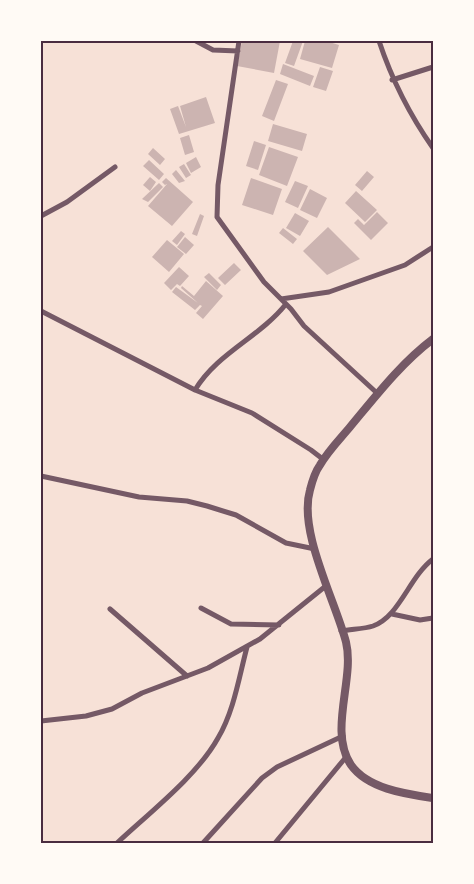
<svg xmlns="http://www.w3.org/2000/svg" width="474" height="884" font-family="Merriweather,serif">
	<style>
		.building { fill: #ccb4b1 }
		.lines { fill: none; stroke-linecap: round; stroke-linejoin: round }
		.minor { stroke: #755966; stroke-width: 5 }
		.tertiary { stroke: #755966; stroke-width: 8 }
		.neatline { fill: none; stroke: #4a2c40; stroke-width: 2 }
	</style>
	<rect width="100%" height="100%" fill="#f7e1d7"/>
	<path class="building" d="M242 41H280L274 73 237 66Z
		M293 41H303L294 66 285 63Z
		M305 41H326L339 45 332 68 300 59Z
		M283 64 314 76 310 86 280 74Z
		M320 67 333 71 326 91 313 87Z
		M276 80 288 84 274 121 262 116Z
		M206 97 215 123 179 134 170 109 178 106 186 127 180 106Z
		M273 124 307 134 302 151 268 141Z
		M189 135 194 152 185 155 180 138Z
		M254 141 266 145 258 170 246 166Z
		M269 147 298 157 287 186 259 175Z
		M153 148 165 159 160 165 148 154Z
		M196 157 201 167 191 173 186 163Z
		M149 160 164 174 159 180 143 166Z
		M184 164 191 175 186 178 179 167Z
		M176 170 185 181 179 183 172 174Z
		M367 171 374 177 362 191 355 185Z
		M150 177 156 182 150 191 143 185Z
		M166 178 193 202 172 226 148 206 167 184 165 185 162 182Z
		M251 178 282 189 273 215 242 205Z
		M295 181 308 186 298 208 285 202Z
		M159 183 163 187 148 202 142 199Z
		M310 189 327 198 317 218 300 210Z
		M356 191 377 210 365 222 345 203Z
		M377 212 388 223 371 240 354 223 358 219 364 225Z
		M295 213 309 221 300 236 286 228Z
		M200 214 204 216 197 236 192 234Z
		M328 227 360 259 327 275 303 251Z
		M283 228 297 239 293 244 279 233Z
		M181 231 185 234 177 245 172 241Z
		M185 237 194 245 186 254 177 247Z
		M167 240 184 254 169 272 152 257Z
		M234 263 241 270 225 285 218 278Z
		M179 267 189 276 180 286 177 284 171 290 164 283Z
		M209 273 221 285 217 290 204 277Z
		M206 281 223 296 203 319 196 313 202 306 200 305 195 310 172 292 176 287 198 303 181 288 182 286 194 296Z"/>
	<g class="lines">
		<path class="minor" d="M196 41 213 50 238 51
			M239 41 218 185 217 217 264 282 291 309 304 326 378 394
			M379 41C392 80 409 114 433 148
			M392 80 433 67
			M41 216 67 202 115 167
			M281 299 329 292 405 265 433 247
			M41 311 195 390 252 413 311 450 324 460
			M195 390C217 353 260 337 286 304
			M41 476 139 497 187 501 207 506 236 515 286 543 315 549
			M201 608 231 624 279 625
			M110 609 187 676
			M392 614 420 620 433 618
			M341 631C351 629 364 629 373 626 400 616 409 577 433 559
			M41 721 86 716 112 709 142 693 208 668 260 639 327 585
			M117 843C149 813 197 776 218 738 234 711 239 677 247 647
			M203 843 262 778 277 767 343 736
			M275 843 346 757"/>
		<path class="tertiary" d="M433 339C401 363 375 397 350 427 340 439 328 451 320 465 315 472 312 482 310 490 298 531 335 600 346 642 355 679 328 731 351 765 368 789 406 794 433 798"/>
	</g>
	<rect width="474" height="884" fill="none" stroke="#fffaf5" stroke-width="85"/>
	<rect x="42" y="42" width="390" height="800" class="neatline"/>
</svg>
